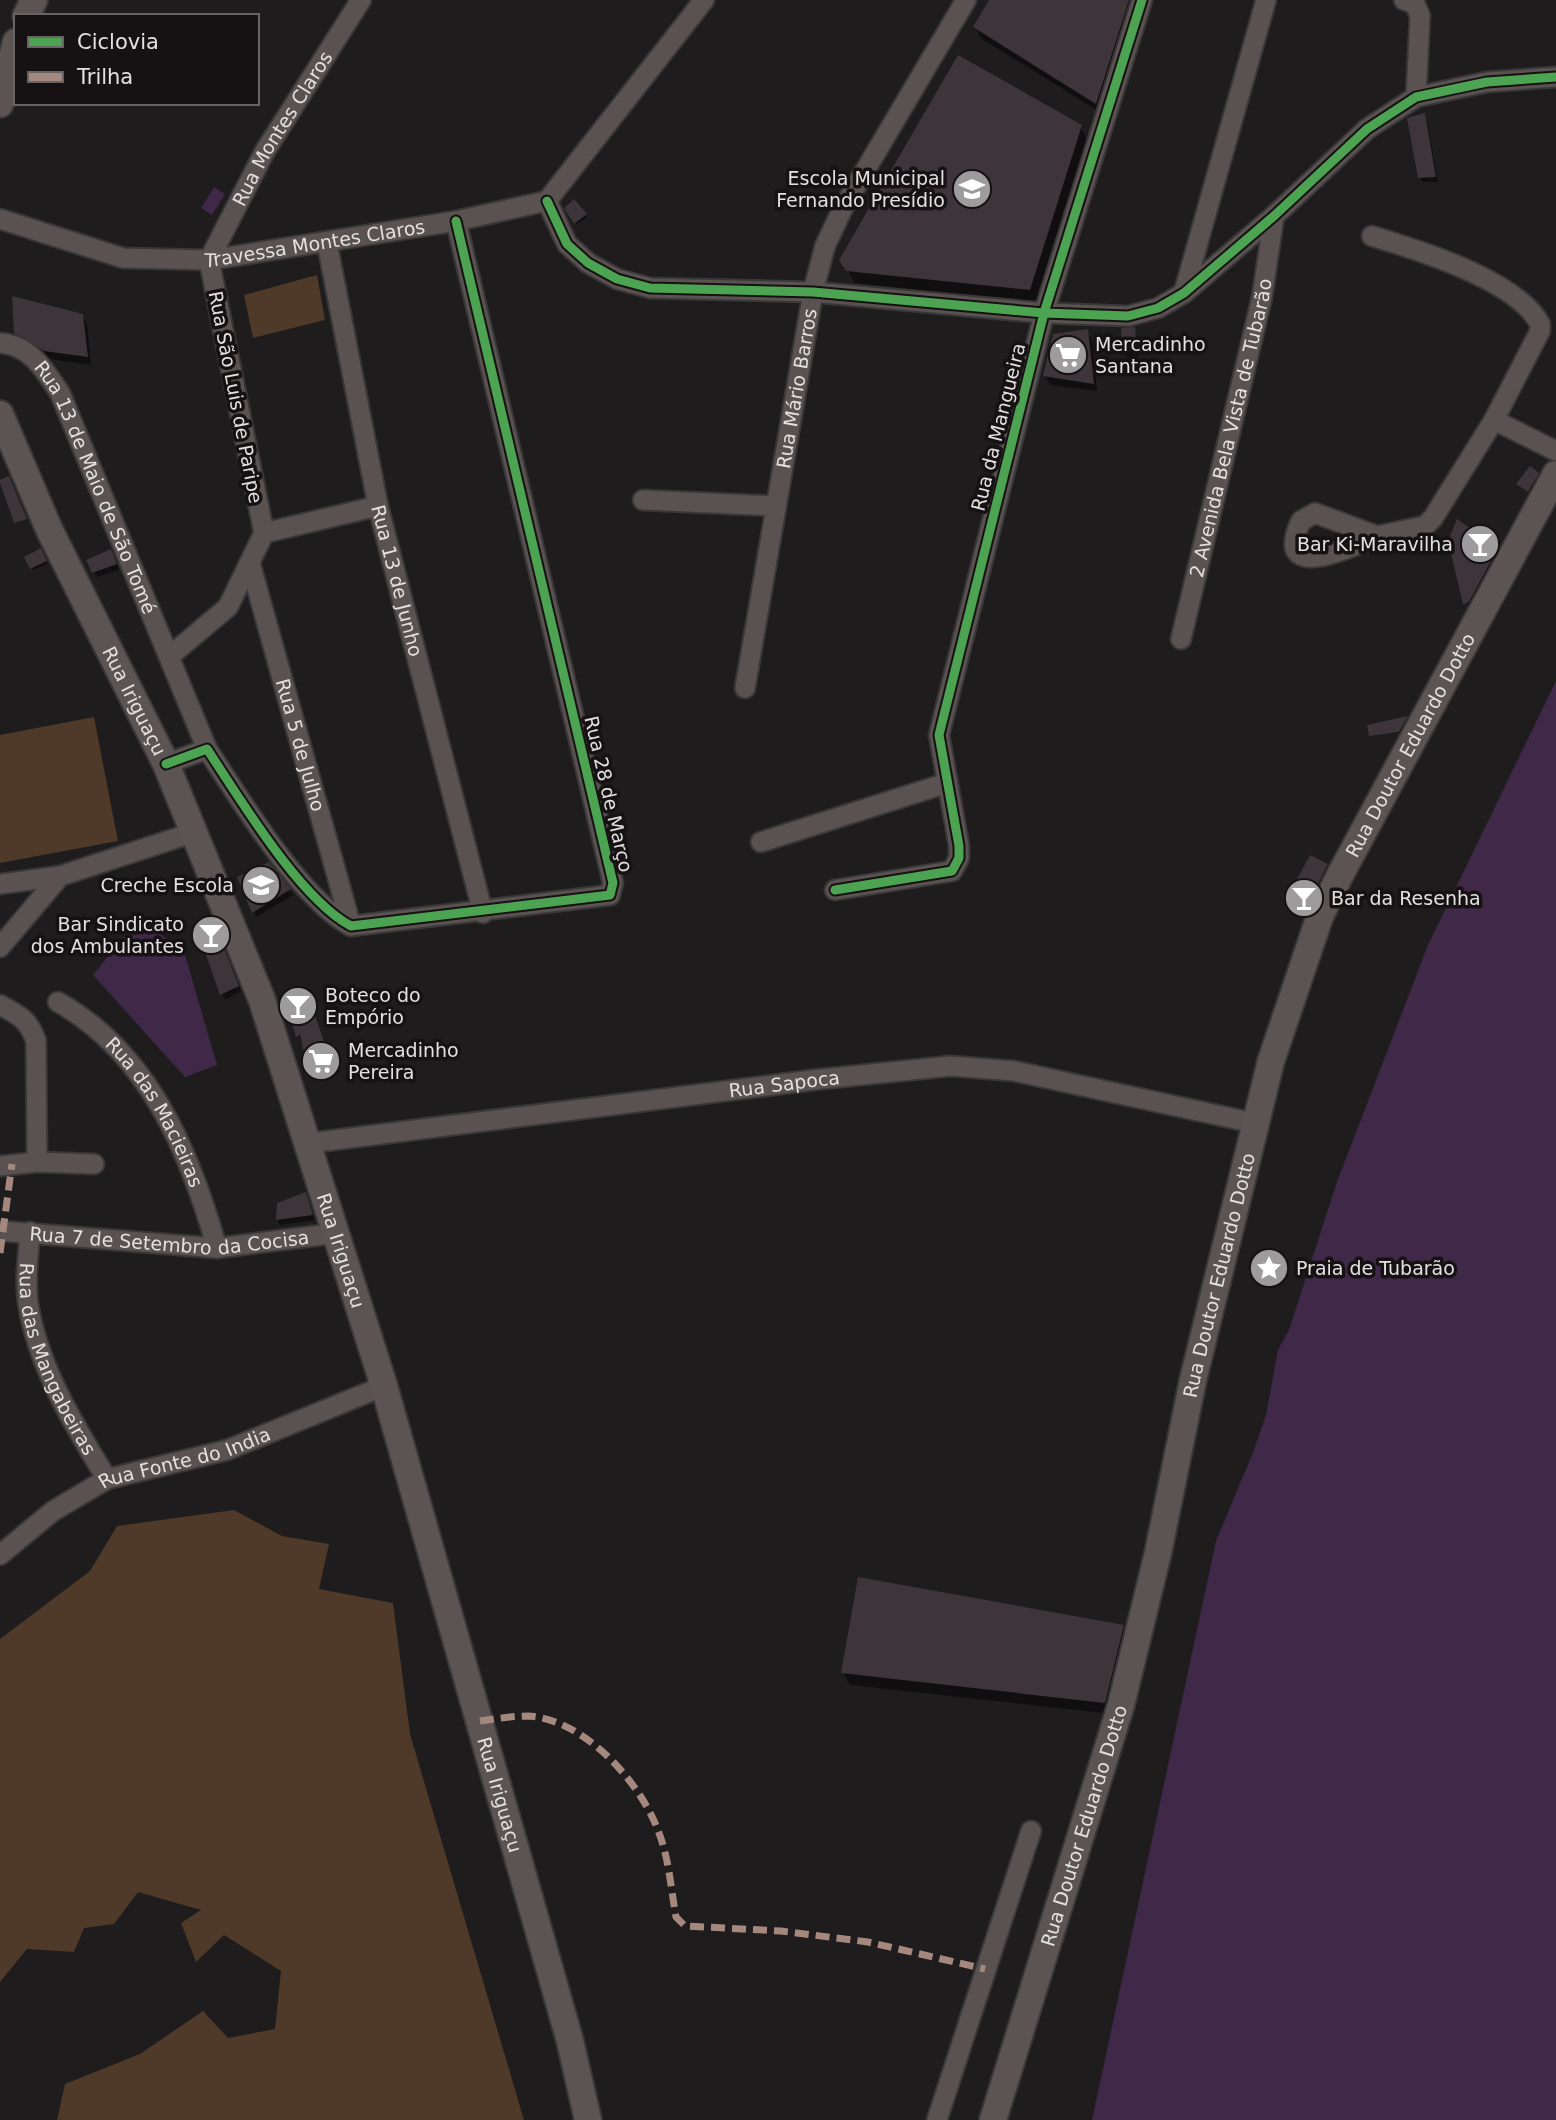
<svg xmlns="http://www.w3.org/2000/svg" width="1556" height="2120" font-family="'DejaVu Sans',sans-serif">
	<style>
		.green { fill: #4f3929 }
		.water { fill: #402948 }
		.shadow { fill: #0007 }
		.building { fill: #3e353a }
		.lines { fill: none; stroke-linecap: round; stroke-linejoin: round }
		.minor-casing { stroke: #3a3738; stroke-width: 23 }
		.secondary-casing { stroke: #3a3738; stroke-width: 30 }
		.minor { stroke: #5a5251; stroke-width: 19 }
		.secondary { stroke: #5c5453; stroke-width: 26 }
		.quiet { stroke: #a5887d; stroke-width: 7; stroke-dasharray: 14 7; stroke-linecap: butt }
		.cycleway-casing { stroke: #161213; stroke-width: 13 }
		.cycleway { stroke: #4ca352; stroke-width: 9 }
		.labels { text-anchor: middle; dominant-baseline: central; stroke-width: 7; stroke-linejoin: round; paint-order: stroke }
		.street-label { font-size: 19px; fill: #e3e0e1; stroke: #161213 }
		.poi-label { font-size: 19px; fill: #e3e0e1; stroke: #161213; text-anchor: start }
	</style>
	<rect width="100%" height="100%" fill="#1e1c1d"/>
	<path class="green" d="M317 275 325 320 253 338 244 295Z
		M94 717 118 841 0 863V735Z
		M234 1510 282 1536 329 1544 319 1589 393 1603 410 1734 524 2120H57L65 2084 140 2054 203 2011 228 2038 275 2029 281 1971 224 1935 196 1962 181 1923 201 1910 138 1892 114 1924 84 1928 74 1952 27 1949 0 1982V1639L90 1571 117 1526Z"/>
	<path class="water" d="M214 187 225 194 212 215 201 208Z
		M1556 681V2120H1092L1216 1541 1254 1450 1266 1415 1278 1350 1289 1330 1337 1182 1428 945Z
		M140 916 185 955 217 1065 185 1077 93 975Z"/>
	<path class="shadow" d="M991 0H1135L1103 114 982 39 975 27Z
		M1424 115 1427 120 1438 182H1423L1419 177Z
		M1080 126 1087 139 1037 302 855 283 841 260Z
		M573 201 587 217 577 224 566 208Z
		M82 315 87 324 91 365 50 359 21 342 16 332Z
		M1134 329 1139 356 1128 358 1124 353Z
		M1087 331 1092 340 1097 391 1050 385 1045 376Z
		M1537 474 1530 493 1519 486 1518 484Z
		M1449 541 1497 549 1502 557 1470 611Z
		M40 550 47 564 33 570 26 557Z
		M114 557 119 570 97 577 88 561Z
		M1407 718 1400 733 1371 735 1369 726Z
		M269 865 293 895 256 917 254 912Z
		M1327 866 1329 869 1309 909 1292 899 1290 896Z
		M199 930H216L241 991 225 1000Z
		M307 995 326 1049 334 1047 336 1051 339 1073 313 1078 310 1073 303 1040 297 1036Z
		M305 1195 315 1220 280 1225 277 1219Z
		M1123 1626 1130 1638 1112 1714 850 1685 843 1673Z"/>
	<path class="building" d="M989 0H1129L1096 104 973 27Z
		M958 55 1082 125 1030 290 846 271 839 260Z
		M1425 113 1436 177 1418 178 1407 118Z
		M574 199 587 214 574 224 564 208Z
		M12 296 83 314 88 357 44 351 14 333Z
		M1135 327 1137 351 1123 353 1121 328Z
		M1088 329 1094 384 1043 376 1053 334Z
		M1530 466 1539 473 1528 492 1516 484Z
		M9 476 27 519 14 523 0 483V480Z
		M1457 519 1498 548 1469 602 1463 604 1448 541Z
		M41 548 47 561 30 569 24 557Z
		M111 549 117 564 92 573 86 560Z
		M1408 716 1399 732 1369 736 1367 725Z
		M1310 855 1328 864 1307 907 1288 896Z
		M269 862 291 889 252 913 237 877Z
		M214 923 239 986 220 995 197 929Z
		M307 993 326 1047 335 1045 337 1068 309 1074 300 1035 296 1037 286 1000Z
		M306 1192 313 1215 276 1220 277 1203Z
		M858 1577 1124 1625 1105 1703 841 1673Z"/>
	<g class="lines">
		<g class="minor-casing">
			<g id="minor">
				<path d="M1404 0 1415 4 1420 16 1416 97"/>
				<path d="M547 201 567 244 588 263 617 279 650 288 813 292 1044 313 1128 316 1158 308 1184 293 1274 216 1367 129 1416 97 1487 82 1556 77"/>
				<path id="s1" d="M0 219 123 258 209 260 456 221 547 201 704 0"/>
				<path d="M1372 236C1418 250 1517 280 1540 324V331L1494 420 1433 518 1425 526 1377 536 1315 513 1301 521C1271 585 1353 547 1377 536"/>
				<path id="s2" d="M327 243 378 506 483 913"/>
				<path d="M1184 292 1266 0"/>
				<path id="s3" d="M0 343C30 345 44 369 60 393L207 749"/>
				<path d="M1494 420 1556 451"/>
				<path d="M643 500 776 506"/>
				<path id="s4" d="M264 533 209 260 265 151 361 0"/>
				<path d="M264 533 378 506"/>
				<path id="s5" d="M250 563 351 926"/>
				<path id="s6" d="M1181 639 1262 297 1274 216"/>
				<path d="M171 655 228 607 264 533"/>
				<path id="s7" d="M745 688 813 292 825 246 843 208 966 0"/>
				<path d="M166 764 207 749C240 799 300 899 351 926L610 895 613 883 456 221"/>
				<path d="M761 842 947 783"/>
				<path d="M0 884 60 876 195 832"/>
				<path d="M835 890 952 871 959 858V846L939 735 1044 313 1142 0"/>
				<path d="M0 947 60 876"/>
				<path id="s8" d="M58 1002C149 1053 190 1153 217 1248"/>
				<path d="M0 1005C19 1015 29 1020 36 1041L37 1162"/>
				<path id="s9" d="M310 1143 821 1079 951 1066 1014 1071 1254 1123"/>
				<path d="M0 1166 37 1162 94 1164"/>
				<path id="s10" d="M0 1231 217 1248 338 1233"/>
				<path id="s11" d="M30 1232C28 1255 25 1280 28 1303 38 1367 74 1425 107 1479"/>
				<path id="s12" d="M0 1555 53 1511 107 1479 227 1450 384 1386"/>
				<path d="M937 2120 1031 1831"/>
			</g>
		</g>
		<g class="secondary-casing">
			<g id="secondary">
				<path d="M26 16 34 0"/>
				<path d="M0 104 16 42"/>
				<path id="s13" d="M0 414 49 529 166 764 262 1000 384 1386 570 2041 588 2120"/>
				<path id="s14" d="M993 2120 1121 1705 1158 1553 1193 1380 1271 1061 1320 916 1339 877 1556 474"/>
			</g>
		</g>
		<use href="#minor" class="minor"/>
		<use href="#secondary" class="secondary"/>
		<path class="quiet" d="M0 1253 12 1164
			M480 1721C495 1719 512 1716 528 1716 584 1719 641 1782 659 1833 669 1859 671 1889 676 1917L685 1926 781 1931 868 1942 985 1969"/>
		<g class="cycleway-casing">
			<path id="cycleway" d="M547 201 567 244 588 263 617 279 650 288 813 292 1044 313 1128 316 1158 308 1184 293 1274 216 1367 129 1416 97 1487 82 1556 77
				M166 764 207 749C240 799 300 899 351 926L610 895 613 883 456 221
				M835 890 952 871 959 858V846L939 735 1044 313 1142 0"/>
		</g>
		<use href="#cycleway" class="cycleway"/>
	</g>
	<defs>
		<g id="school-disc" transform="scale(2.0125)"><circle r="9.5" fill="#9e9b9c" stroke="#161213"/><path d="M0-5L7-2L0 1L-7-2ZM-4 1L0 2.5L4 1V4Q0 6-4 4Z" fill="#fff"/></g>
		<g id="supermarket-disc" transform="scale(2.0125)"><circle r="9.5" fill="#9e9b9c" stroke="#161213"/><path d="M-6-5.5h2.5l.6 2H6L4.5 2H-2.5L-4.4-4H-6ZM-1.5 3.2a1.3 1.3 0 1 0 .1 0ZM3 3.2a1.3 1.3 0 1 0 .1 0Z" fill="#fff"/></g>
		<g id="bar-disc" transform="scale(2.0125)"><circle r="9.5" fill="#9e9b9c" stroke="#161213"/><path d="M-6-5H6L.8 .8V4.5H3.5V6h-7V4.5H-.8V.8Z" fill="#fff"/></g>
		<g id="sight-disc" transform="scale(2.0125)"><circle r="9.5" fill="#9e9b9c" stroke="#161213"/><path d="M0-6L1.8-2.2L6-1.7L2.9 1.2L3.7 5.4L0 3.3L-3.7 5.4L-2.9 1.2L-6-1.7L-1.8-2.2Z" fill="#fff"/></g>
	</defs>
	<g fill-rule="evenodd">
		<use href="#school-disc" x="972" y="189"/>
		<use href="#supermarket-disc" x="1068" y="355"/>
		<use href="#bar-disc" x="1480" y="544"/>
		<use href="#school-disc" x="261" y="885"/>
		<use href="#bar-disc" x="1304" y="898"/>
		<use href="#bar-disc" x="211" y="935"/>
		<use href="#bar-disc" x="298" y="1006"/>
		<use href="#supermarket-disc" x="321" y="1061"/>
		<use href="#sight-disc" x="1269" y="1268"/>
	</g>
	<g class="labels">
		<g class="street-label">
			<text stroke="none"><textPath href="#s4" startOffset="429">Rua Montes Claros</textPath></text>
			<text stroke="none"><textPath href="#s1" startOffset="322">Travessa Montes Claros</textPath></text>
			<text stroke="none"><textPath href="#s7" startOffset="304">Rua Mário Barros</textPath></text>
			<text transform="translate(236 397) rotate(79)">Rua São Luis de Paripe</text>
			<text transform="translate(998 427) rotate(-76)">Rua da Mangueira</text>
			<text stroke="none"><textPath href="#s6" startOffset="217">2 Avenida Bela Vista de Tubarão</textPath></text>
			<text stroke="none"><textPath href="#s3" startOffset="182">Rua 13 de Maio de São Tomé</textPath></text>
			<text stroke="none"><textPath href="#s2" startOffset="345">Rua 13 de Junho</textPath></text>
			<text stroke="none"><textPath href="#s13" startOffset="317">Rua Iriguaçu</textPath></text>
			<text stroke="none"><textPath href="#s5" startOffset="189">Rua 5 de Julho</textPath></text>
			<text stroke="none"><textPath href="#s14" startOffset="1442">Rua Doutor Eduardo Dotto</textPath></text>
			<text transform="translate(609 794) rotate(77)">Rua 28 de Março</text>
			<text stroke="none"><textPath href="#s9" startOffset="478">Rua Sapoca</textPath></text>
			<text stroke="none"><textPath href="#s8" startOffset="150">Rua das Macieiras</textPath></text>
			<text stroke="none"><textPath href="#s10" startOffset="170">Rua 7 de Setembro da Cocisa</textPath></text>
			<text stroke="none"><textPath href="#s13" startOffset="905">Rua Iriguaçu</textPath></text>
			<text stroke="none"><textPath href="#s14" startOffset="875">Rua Doutor Eduardo Dotto</textPath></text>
			<text stroke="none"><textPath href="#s11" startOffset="133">Rua das Mangabeiras</textPath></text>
			<text stroke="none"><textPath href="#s12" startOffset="212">Rua Fonte do India</textPath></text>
			<text stroke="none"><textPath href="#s13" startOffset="1472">Rua Iriguaçu</textPath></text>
			<text stroke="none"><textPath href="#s14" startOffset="308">Rua Doutor Eduardo Dotto</textPath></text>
		</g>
		<g class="poi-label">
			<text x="945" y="178" text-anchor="end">Escola Municipal<tspan x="945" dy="22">Fernando Presídio</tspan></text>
			<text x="1095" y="344">Mercadinho<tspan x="1095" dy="22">Santana</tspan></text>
			<text x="1453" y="544" text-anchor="end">Bar Ki-Maravilha</text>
			<text x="234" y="885" text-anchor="end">Creche Escola</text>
			<text x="1331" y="898">Bar da Resenha</text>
			<text x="184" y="924" text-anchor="end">Bar Sindicato<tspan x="184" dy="22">dos Ambulantes</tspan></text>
			<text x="325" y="995">Boteco do<tspan x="325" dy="22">Empório</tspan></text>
			<text x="348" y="1050">Mercadinho<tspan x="348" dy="22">Pereira</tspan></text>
			<text x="1296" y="1268">Praia de Tubarão</text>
		</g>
	</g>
	<rect x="14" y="14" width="245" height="91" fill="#161213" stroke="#686465" stroke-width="2"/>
	<rect x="28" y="37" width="35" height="10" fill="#4ca352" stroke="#686465" stroke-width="2"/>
	<text x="77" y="49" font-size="21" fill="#e3e0e1">Ciclovia</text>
	<rect x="28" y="72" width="35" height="10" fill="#a5887d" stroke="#686465" stroke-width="2"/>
	<text x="77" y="84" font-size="21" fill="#e3e0e1">Trilha</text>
</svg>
